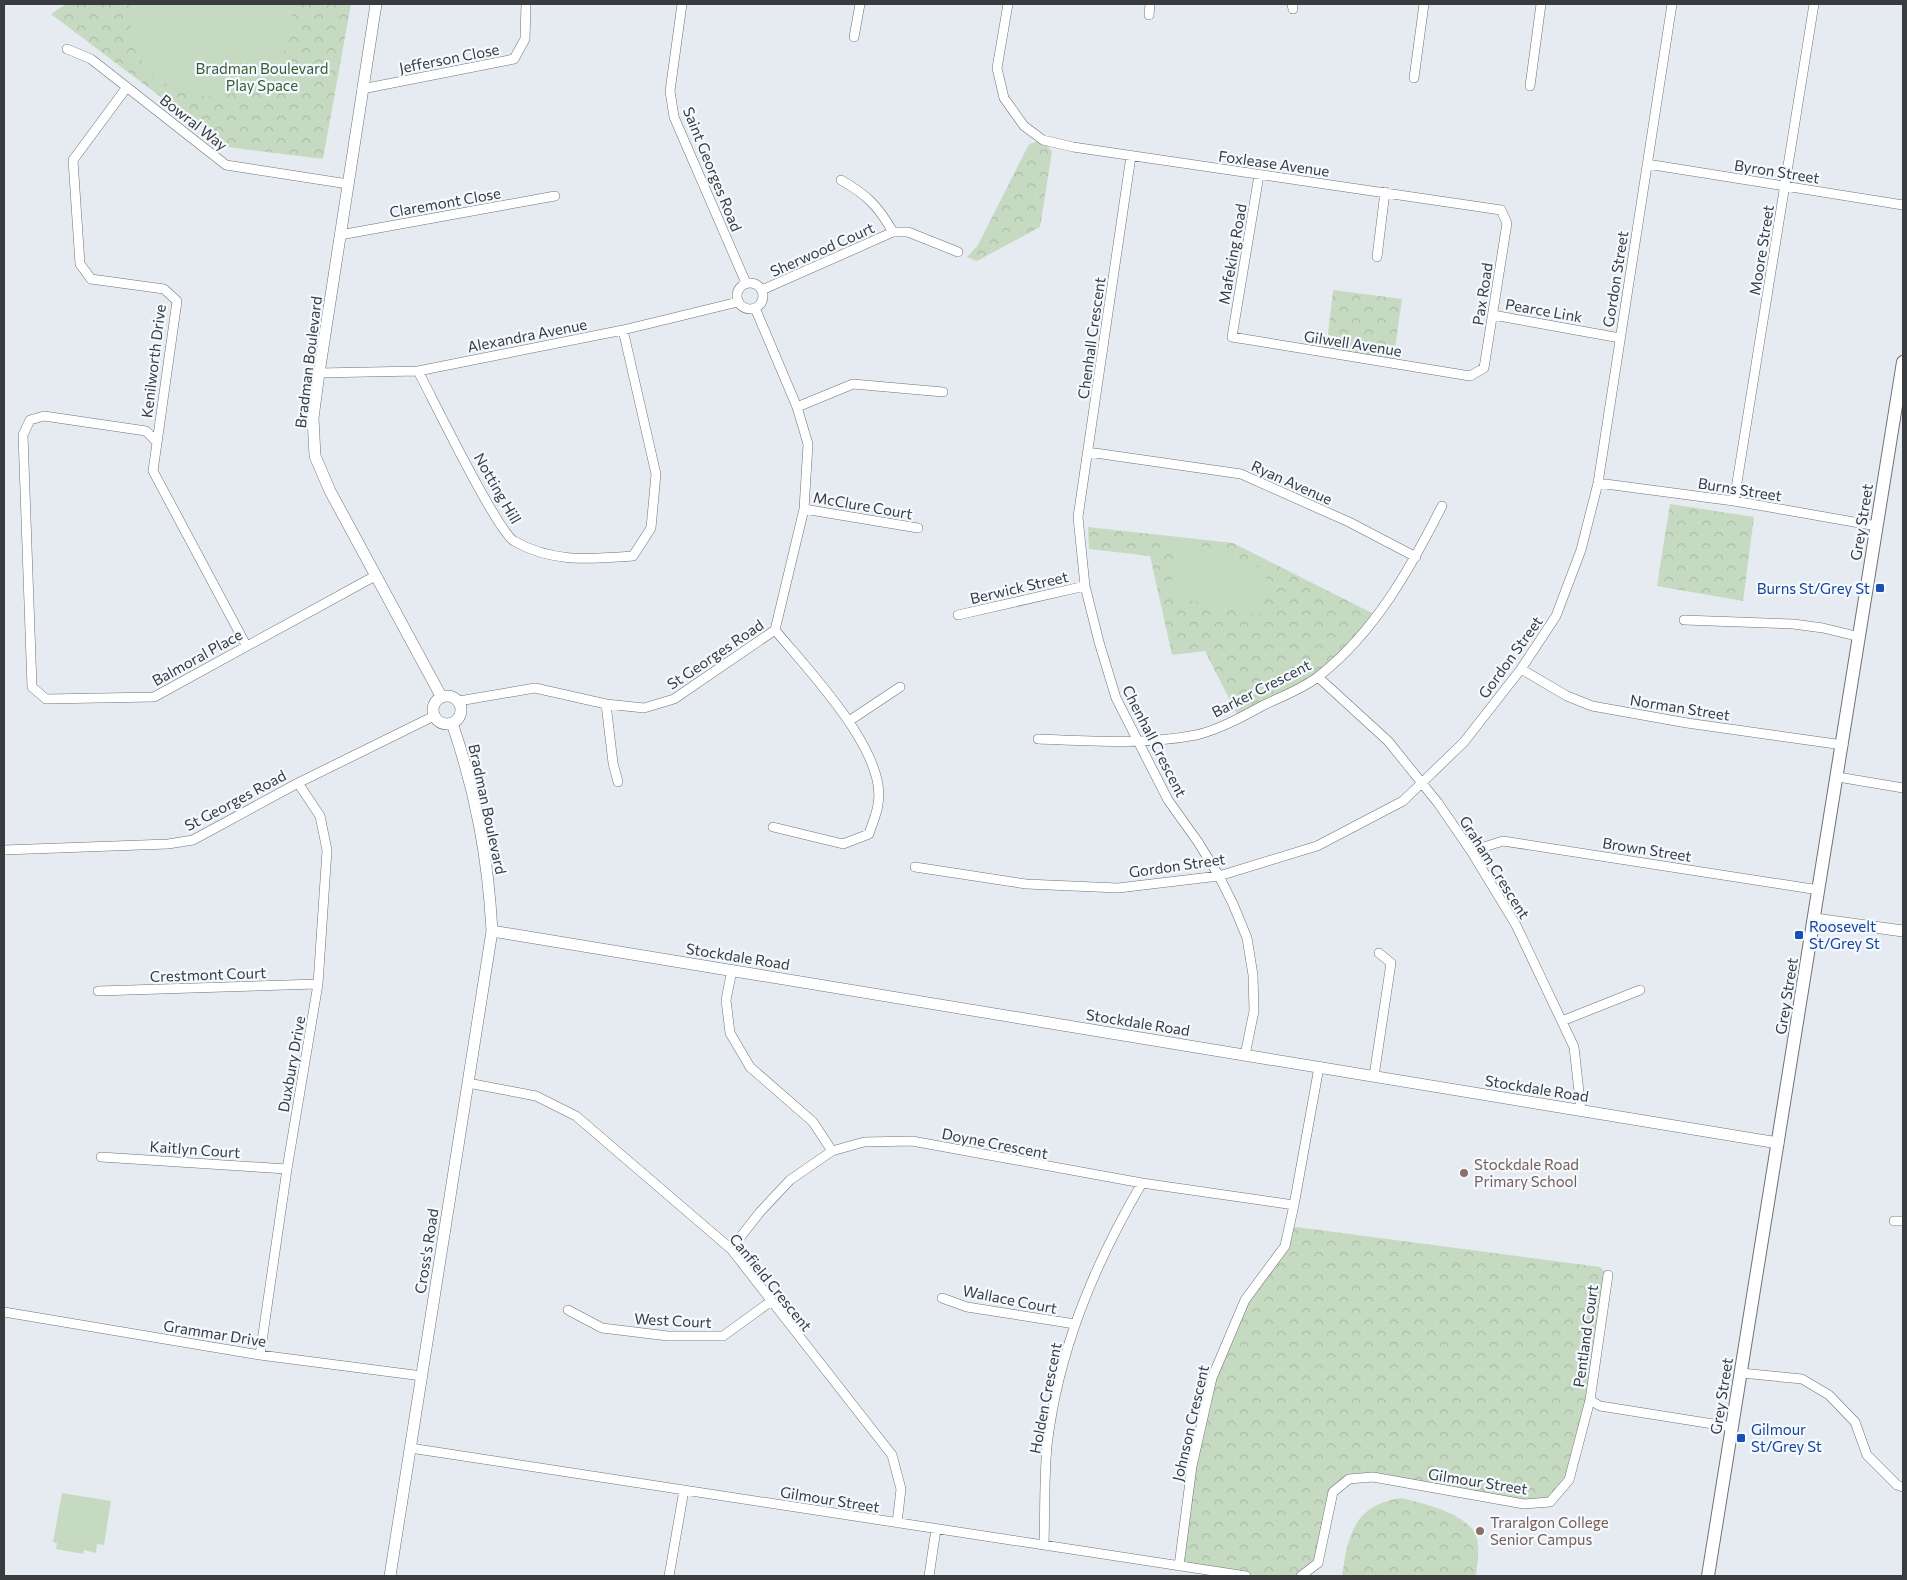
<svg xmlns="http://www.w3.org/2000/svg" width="1907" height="1580" font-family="Commissioner,sans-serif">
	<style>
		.park { fill: url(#park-crowns) }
		.pitch { fill: #c6dac2 }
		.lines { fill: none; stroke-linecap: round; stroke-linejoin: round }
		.minor-casing { stroke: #6e7378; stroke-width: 10 }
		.tertiary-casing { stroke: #6e7378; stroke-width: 12 }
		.secondary-casing { stroke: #6e7378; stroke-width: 14 }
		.minor { stroke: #fff; stroke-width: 9 }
		.tertiary { stroke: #fff; stroke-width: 11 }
		.secondary { stroke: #fff; stroke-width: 12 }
		.transit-dot { fill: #1a4fb4; stroke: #f3f9fe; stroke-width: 2 }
		.education-dot { fill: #8d6e63; stroke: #f3f9fe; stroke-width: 2 }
		.labels { text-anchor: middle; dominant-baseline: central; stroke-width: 4.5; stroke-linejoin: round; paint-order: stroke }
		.street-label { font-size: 15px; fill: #393b3e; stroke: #f3f9fe }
		.park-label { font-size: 15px; fill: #395c34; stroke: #f3f9fe }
		.transit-label { font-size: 15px; fill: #164399; stroke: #f3f9fe; text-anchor: start }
		.education-label { font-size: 15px; fill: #785e54; stroke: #f3f9fe; text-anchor: start }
	</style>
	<defs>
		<pattern id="park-crowns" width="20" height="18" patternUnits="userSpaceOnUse" patternTransform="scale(1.25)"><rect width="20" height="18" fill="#c6dac2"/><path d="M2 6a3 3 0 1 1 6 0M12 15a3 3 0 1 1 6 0" fill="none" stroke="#abbca8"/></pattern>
	</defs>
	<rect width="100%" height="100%" fill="#e6ebf1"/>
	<path class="park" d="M66 4H351L323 159 227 147 51 14Z
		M1043 140 1052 152 1040 227 977 261 967 257 978 245 1029 144Z
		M1333 290 1402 299 1393 363 1326 353Z
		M1670 504 1754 517 1743 601 1657 586Z
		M1088 527 1233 543 1376 615 1318 677 1239 718 1205 651 1172 655 1150 556 1089 549Z
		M1289 1226 1600 1267 1608 1275 1590 1390 1569 1480 1550 1502 1524 1504 1373 1477 1349 1479 1333 1492 1318 1563 1301 1576H1246L1179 1566 1192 1466 1212 1378 1245 1300 1285 1246Z
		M1401 1498C1422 1503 1464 1513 1475 1533 1481 1545 1477 1564 1476 1576H1342C1348 1535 1354 1505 1401 1498Z"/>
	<path class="pitch" d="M130 4H291C303 125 120 129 130 4Z
		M1178 542 1225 551 1224 559 1268 569 1259 615C1228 610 1199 602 1169 595Z
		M62 1493 111 1501 104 1545 97 1544 96 1553 84 1550 83 1554 56 1549 57 1543 53 1542Z"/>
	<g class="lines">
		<g class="minor-casing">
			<path id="minor" d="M682 4 670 91 674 117 746 283
				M1008 4 997 68 1004 98 1024 126 1043 140 1073 147 1501 210 1507 223 1484 368 1470 376 1232 337 1259 175
				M1292 4 1293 9
				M1149 15 1150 4
				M854 37 860 4
				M67 49 91 59 226 165 348 184
				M1414 78 1424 4
				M1530 86 1541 4
				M127 87 73 160 80 264 91 279 164 289 177 301 153 471 246 645
				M362 89 514 59 525 39 526 4
				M1131 156 1078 517 1085 586 1099 642 1116 698 1168 800 1198 842 1219 876 1233 904 1247 938 1253 975 1254 1011 1245 1055
				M1647 164 1903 205
				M841 180C867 195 878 206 893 232
				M340 235 555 196
				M1377 257 1385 192
				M737 296a13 13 0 1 1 26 0a13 13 0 1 1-26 0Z
				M762 290 893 232H908L958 252
				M1493 315 1620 338
				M418 371C432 397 496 530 514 541 552 563 590 559 633 556L651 528 656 474 623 330
				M319 373 418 371 623 330 738 302
				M797 407 853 384 943 392
				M157 442 146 431 44 416 30 420 23 435 32 687 46 699 154 697 375 576
				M1088 452 1241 474 1349 522 1416 557
				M1598 483 1734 501 1877 526
				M1734 501 1814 4
				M804 509 918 528
				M958 615 1085 586
				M1684 620 1793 624 1823 628 1860 637
				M1521 669 1567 696 1592 706 1687 723 1843 745
				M1318 677 1388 741 1438 803 1471 851 1516 925 1574 1047 1581 1110
				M459 701 535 688 606 704 644 708 674 699 775 630 804 509 808 444 797 407 755 308
				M606 704 613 763 618 782
				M849 721 900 687
				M1038 739C1091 741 1144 745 1196 735 1218 730 1242 717 1262 706 1280 697 1303 689 1319 676 1375 632 1410 569 1442 506
				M1838 777 1903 788
				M773 827 843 844 869 834C872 824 877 814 878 804 888 752 807 669 775 630
				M4 850 168 844 193 840 298 783 434 716
				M1471 851 1503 841 1819 890
				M915 867 1026 884 1118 888 1219 876 1317 846 1403 801 1464 742 1521 669 1556 616 1581 550 1598 483 1672 4
				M732 970 726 1000 730 1033 750 1067 813 1122 832 1151
				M98 991 318 984
				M1562 1021 1640 990
				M1374 1076 1391 963 1379 953
				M468 1083 536 1096 576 1116 731 1249 892 1455 901 1489 897 1523
				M101 1157 287 1169
				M1894 1221H1903
				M731 1249 760 1212 790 1180 832 1151 864 1142 912 1141 1142 1183 1294 1205
				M942 1298 967 1307 1075 1324
				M568 1310 602 1328 668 1336H723L770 1302
				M4 1312 260 1355 422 1376
				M260 1355 287 1169 318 984 327 850 320 816 298 783
				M1741 1373 1802 1379 1829 1395 1855 1422 1867 1455 1897 1485 1903 1487
				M1590 1400 1608 1275
				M410 1448 1246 1576
				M1044 1545C1045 1512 1044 1479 1047 1446 1058 1351 1094 1265 1142 1183
				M1179 1566 1192 1466 1212 1378 1245 1300 1285 1246 1294 1205 1319 1067
				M669 1576 684 1490
				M929 1576 936 1529
				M1301 1576 1318 1563 1333 1492 1349 1479 1373 1477 1524 1504 1550 1502 1569 1480 1590 1400 1600 1406 1732 1427"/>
		</g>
		<g class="tertiary-casing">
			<path id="tertiary" d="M376 4 319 373 313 418 315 456 330 491 441 696
				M433 710a14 14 0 1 1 28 0a14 14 0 1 1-28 0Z
				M1815 919 1903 931
				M492 931 1778 1143
				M390 1576 492 931C488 857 476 793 452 723"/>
		</g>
		<g class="secondary-casing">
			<path id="secondary" d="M1708 1576 1903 362"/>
		</g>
		<use href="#minor" class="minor"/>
		<use href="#tertiary" class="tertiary"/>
		<use href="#secondary" class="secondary"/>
	</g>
	<g class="transit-dot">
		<rect x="1875" y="583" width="10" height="10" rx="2.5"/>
		<rect x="1794" y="930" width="10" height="10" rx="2.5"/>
		<rect x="1736" y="1433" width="10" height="10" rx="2.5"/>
	</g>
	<g class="education-dot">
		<circle cx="1464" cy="1173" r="5"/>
		<circle cx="1480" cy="1531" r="5"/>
	</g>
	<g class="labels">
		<g class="street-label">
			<text transform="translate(449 58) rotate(-11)">Jefferson Close</text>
			<text transform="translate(194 122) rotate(38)">Bowral Way</text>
			<text transform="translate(1274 163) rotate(8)">Foxlease Avenue</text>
			<text transform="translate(713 169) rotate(68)">Saint Georges Road</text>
			<text transform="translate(1777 171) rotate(9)">Byron Street</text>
			<text transform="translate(445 202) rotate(-10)">Claremont Close</text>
			<text transform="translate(822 249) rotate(-24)">Sherwood Court</text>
			<text transform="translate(1761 250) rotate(-81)">Moore Street</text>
			<text transform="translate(1232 254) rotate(-80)">Mafeking Road</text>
			<text transform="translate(1615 279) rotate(-81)">Gordon Street</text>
			<text transform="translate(1482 294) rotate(-81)">Pax Road</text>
			<text transform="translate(1544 310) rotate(10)">Pearce Link</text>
			<text transform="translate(527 335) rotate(-11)">Alexandra Avenue</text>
			<text transform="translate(1091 338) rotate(-82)">Chenhall Crescent</text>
			<text transform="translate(1353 343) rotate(9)">Gilwell Avenue</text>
			<text transform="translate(153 361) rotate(-83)">Kenilworth Drive</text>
			<text transform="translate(308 362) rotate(-83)">Bradman Boulevard</text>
			<text transform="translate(1292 482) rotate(24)">Ryan Avenue</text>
			<text transform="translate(498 488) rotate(60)">Notting Hill</text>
			<text transform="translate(1740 489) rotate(9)">Burns Street</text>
			<text transform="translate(863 505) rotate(10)">McClure Court</text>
			<text transform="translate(1861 522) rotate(-81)">Grey Street</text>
			<text transform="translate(1019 587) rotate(-13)">Berwick Street</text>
			<text transform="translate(715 654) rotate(-34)">St Georges Road</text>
			<text transform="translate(197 657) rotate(-29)">Balmoral Place</text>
			<text transform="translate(1510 657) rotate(-54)">Gordon Street</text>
			<text transform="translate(1261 688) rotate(-27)">Barker Crescent</text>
			<text transform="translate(1680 707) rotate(9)">Norman Street</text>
			<text transform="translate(1155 741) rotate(63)">Chenhall Crescent</text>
			<text transform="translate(235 800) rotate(-28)">St Georges Road</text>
			<text transform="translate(488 809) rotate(78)">Bradman Boulevard</text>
			<text transform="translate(1647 849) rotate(9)">Brown Street</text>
			<text transform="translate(1177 865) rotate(-8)">Gordon Street</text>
			<text transform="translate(1495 867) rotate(58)">Graham Crescent</text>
			<text transform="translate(738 956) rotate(9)">Stockdale Road</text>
			<text transform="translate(208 974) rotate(-2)">Crestmont Court</text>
			<text transform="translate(1786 996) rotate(-81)">Grey Street</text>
			<text transform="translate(1138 1022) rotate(9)">Stockdale Road</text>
			<text transform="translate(291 1064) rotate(-80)">Duxbury Drive</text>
			<text transform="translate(1537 1088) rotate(9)">Stockdale Road</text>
			<text transform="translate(995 1143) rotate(11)">Doyne Crescent</text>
			<text transform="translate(195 1149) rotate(4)">Kaitlyn Court</text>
			<text transform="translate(426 1251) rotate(-81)">Cross's Road</text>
			<text transform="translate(771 1282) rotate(51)">Canfield Crescent</text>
			<text transform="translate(1010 1299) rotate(11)">Wallace Court</text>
			<text transform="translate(673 1320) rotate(3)">West Court</text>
			<text transform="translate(215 1333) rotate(9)">Grammar Drive</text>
			<text transform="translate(1585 1336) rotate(-82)">Pentland Court</text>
			<text transform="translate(1721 1396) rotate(-81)">Grey Street</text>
			<text transform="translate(1045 1398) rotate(-79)">Holden Crescent</text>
			<text transform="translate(1190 1423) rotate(-77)">Johnson Crescent</text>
			<text transform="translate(1478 1481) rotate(9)">Gilmour Street</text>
			<text transform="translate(830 1499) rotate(9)">Gilmour Street</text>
		</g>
		<g class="park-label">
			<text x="262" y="68">Bradman Boulevard<tspan x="262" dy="17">Play Space</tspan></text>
		</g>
		<g class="transit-label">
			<text x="1870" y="588" text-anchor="end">Burns St/Grey St</text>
			<text x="1809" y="926">Roosevelt<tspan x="1809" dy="17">St/Grey St</tspan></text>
			<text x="1751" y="1429">Gilmour<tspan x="1751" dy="17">St/Grey St</tspan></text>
		</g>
		<g class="education-label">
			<text x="1474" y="1164">Stockdale Road<tspan x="1474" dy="17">Primary School</tspan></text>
			<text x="1490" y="1522">Traralgon College<tspan x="1490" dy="17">Senior Campus</tspan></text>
		</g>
	</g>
	<rect width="1907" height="1580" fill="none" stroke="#393b3e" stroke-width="10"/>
</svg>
